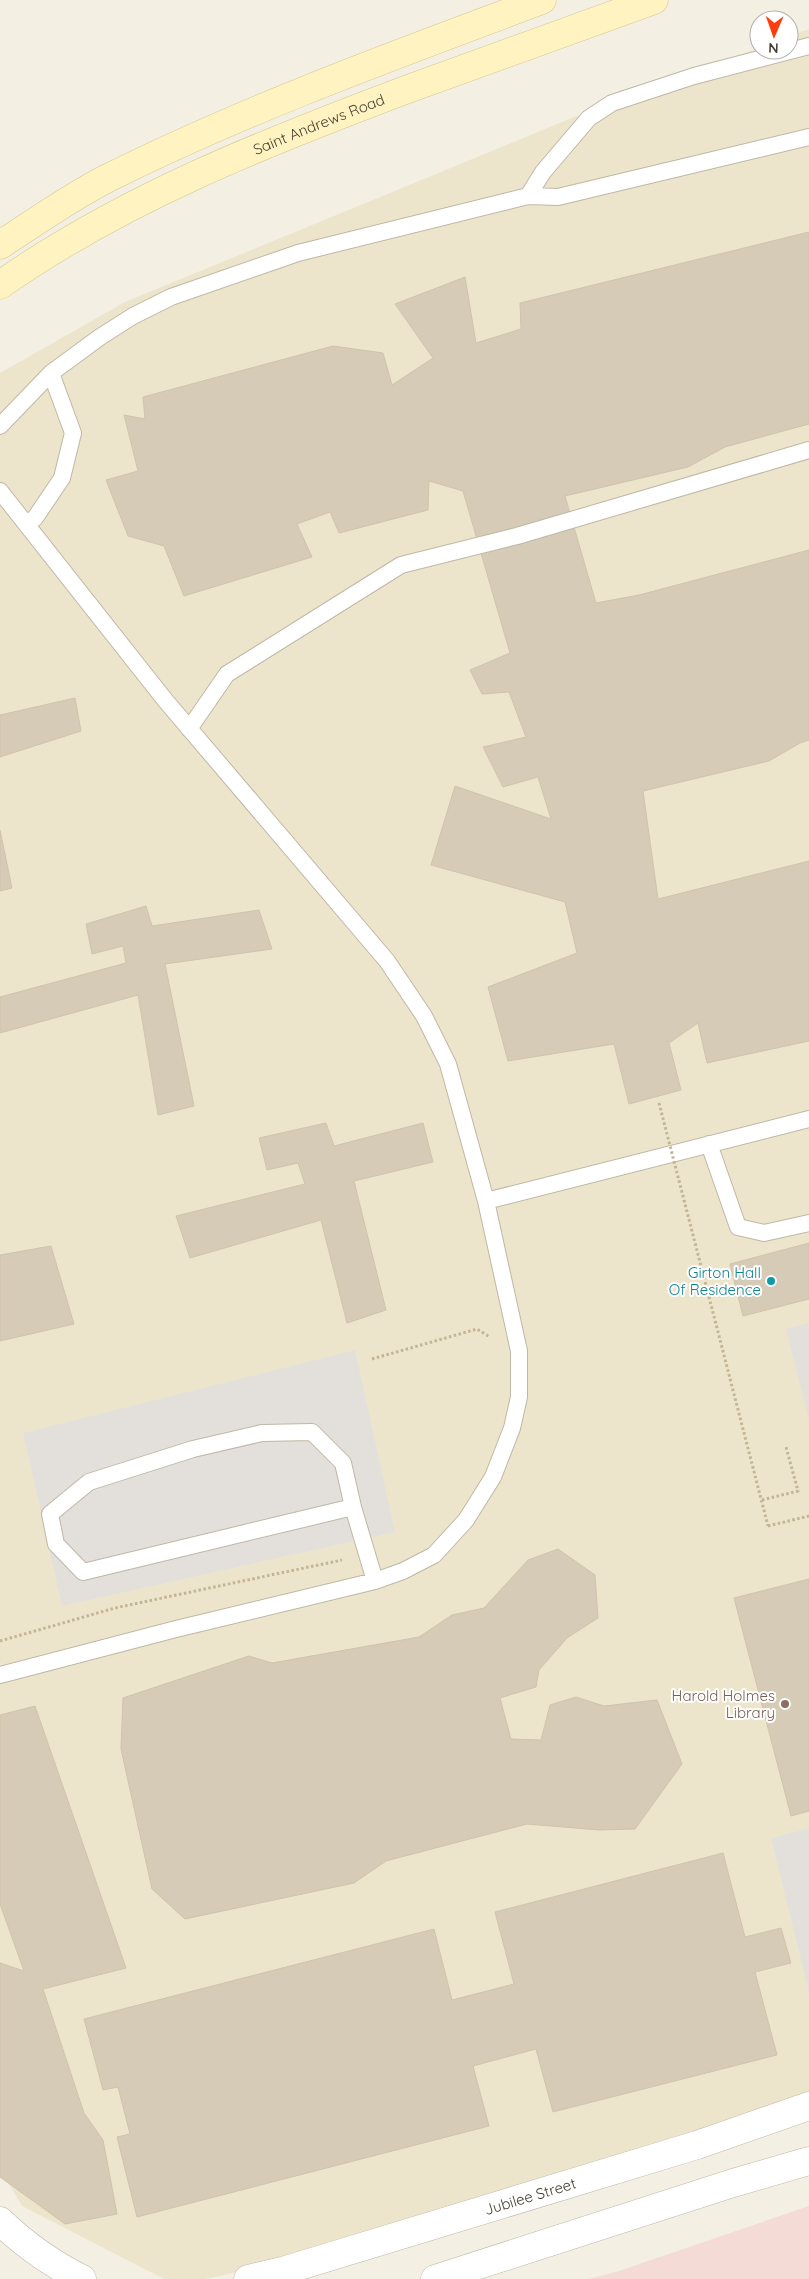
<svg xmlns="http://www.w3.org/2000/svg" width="809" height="2279" font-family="Quicksand,sans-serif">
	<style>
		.education { fill: #ede5cb }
		.medical { fill: #f5dbd5 }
		.parking { fill: #e3e0dc }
		.building { fill: #d5cbb7; stroke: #d1c3aa }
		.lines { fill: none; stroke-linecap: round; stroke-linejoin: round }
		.service-casing { stroke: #bfb7a5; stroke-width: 18 }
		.minor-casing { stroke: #bfb7a5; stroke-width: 29 }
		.secondary-casing { stroke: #d6c78f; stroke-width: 29 }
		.path { stroke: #c2b495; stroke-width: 3; stroke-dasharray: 2.5 2.5; stroke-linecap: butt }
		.service { stroke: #fff; stroke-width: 16 }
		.minor { stroke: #fff; stroke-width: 28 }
		.secondary { stroke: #fff3c1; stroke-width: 28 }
		.path-bridge { stroke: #c2b495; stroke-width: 3; stroke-dasharray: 2.5 2.5; stroke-linecap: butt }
		.culture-dot { fill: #0f9aa8; stroke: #fff; stroke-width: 2 }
		.education-dot { fill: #8d6e63; stroke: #fff; stroke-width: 2 }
		.labels { text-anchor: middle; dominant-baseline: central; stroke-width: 4; stroke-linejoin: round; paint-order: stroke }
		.street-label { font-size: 15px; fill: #453f33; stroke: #fff }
		.culture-label { font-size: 15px; fill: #0d838f; stroke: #fff; text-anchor: end }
		.education-label { font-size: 15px; fill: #785e54; stroke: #fff; text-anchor: end }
	</style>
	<rect width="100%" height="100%" fill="#f3efe3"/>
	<path class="education" d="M809 29V2097L322 2253 206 2279H164L22 2206 0 2168V373L125 302 572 118 759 48V50H789V36Z"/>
	<path class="medical" d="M809 2206V2279H588L616 2272Z"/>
	<path class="parking" d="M809 1323V1421L786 1329Z
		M355 1350 395 1532 62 1606 23 1433Z
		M809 1828V1993L771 1838Z"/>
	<path class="building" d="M809 232V424L725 447 688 467 565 496 596 603 639 595 809 550V740L800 743 769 761 643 791 658 899 809 861V1041L707 1063 698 1023 669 1043 681 1090 629 1104 614 1044 508 1061 488 987 577 953 565 902 431 865 455 786 551 819 538 777 503 787 483 747 526 737 509 692 482 694 470 670 510 653 463 491 429 481 428 510 339 533 330 512 297 524 312 557 184 596 164 546 128 536 106 480 138 471 124 415 145 419 143 397 333 346 383 353 392 385 433 358 395 304 465 277 476 343 521 329 520 303Z
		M75 698 81 731 0 757V715Z
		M0 830 12 888 0 891Z
		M146 906 152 926 259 910 272 949 165 964 194 1106 158 1115 138 995 0 1033V997L126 963 123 946 92 954 86 924Z
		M326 1123 334 1146 423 1123 433 1162 354 1181 386 1310 347 1323 321 1220 190 1258 176 1216 305 1184 298 1163 267 1170 259 1138Z
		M809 1243V1299L743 1316 730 1264Z
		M51 1246 74 1324 0 1341V1255Z
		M558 1549 595 1575 598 1618 567 1638 539 1670 536 1687 500 1698 511 1739 541 1740 550 1705 576 1697 604 1706 657 1700 682 1764 635 1829 599 1830 527 1824 386 1861 354 1883 185 1919 152 1889 121 1749 123 1698 249 1656 272 1663 419 1637 452 1615 484 1608 528 1560Z
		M809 1579V1811L791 1816 734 1598Z
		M35 1706 126 1968 43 1989 84 2113 103 2140 117 2214 65 2224 0 2177V1963L24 1971 0 1904V1715Z
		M723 1853 745 1937 781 1928 791 1963 755 1972 777 2055 553 2112 536 2049 473 2066 489 2126 137 2217 117 2137 130 2134 118 2087 103 2090 84 2019 434 1929 452 2000 514 1984 495 1912Z"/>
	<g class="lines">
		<g class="service-casing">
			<path id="service" d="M528 196 543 172 589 118 612 103 694 76 809 46
				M0 426 51 373 100 337 133 316 171 297 298 253 528 196 558 197 809 137
				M0 491 165 700 387 961 424 1016 448 1064 486 1201 519 1351V1397L512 1428 493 1477 466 1520 434 1555 403 1571 375 1581 176 1629 0 1675
				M26 524 35 518 62 478 73 433 51 373
				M189 729 227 674 401 565 517 536 809 450
				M709 1144 738 1227 764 1233 809 1223
				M486 1201 809 1119
				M353 1507 83 1572 56 1544 50 1514 89 1482 193 1449 262 1433 312 1432 343 1463 353 1507 375 1581"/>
		</g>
		<g class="minor-casing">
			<g id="minor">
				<path d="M0 2221C26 2246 50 2263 82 2279"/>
				<path id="s1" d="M248 2279 286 2270 697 2145 809 2106"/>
				<path d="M435 2279 733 2183 809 2161"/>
			</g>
		</g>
		<g class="secondary-casing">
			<g id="secondary">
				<path d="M0 245C34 223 69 198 106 179 246 109 395 55 542 0"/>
				<path id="s2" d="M0 285C124 198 267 142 408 89 490 59 572 29 654 0"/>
			</g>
		</g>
		<path class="path" d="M372 1359 477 1329 490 1337
			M762 1500 798 1491 786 1447
			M768 1526 809 1516
			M0 1641 115 1608 342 1560"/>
		<use href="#service" class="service"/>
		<use href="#minor" class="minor"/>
		<use href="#secondary" class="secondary"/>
		<path class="path-bridge" d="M659 1103 768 1526"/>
	</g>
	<circle class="culture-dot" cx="771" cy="1281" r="5"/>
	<circle class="education-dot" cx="785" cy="1704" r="5"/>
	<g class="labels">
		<g class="street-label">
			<text stroke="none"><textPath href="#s2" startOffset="358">Saint Andrews Road</textPath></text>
			<text stroke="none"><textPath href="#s1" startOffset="294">Jubilee Street</textPath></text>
		</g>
		<g class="culture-label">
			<text x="761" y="1272">Girton Hall<tspan x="761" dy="17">Of Residence</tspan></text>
		</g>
		<g class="education-label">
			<text x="775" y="1695">Harold Holmes<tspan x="775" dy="17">Library</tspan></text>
		</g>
	</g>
	<g transform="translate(774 35) rotate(182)"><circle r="24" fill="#ffffff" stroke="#b5b2ad"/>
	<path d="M0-4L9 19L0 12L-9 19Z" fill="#ff3c0e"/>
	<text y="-8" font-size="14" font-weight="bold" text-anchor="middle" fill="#453f33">N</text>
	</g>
</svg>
